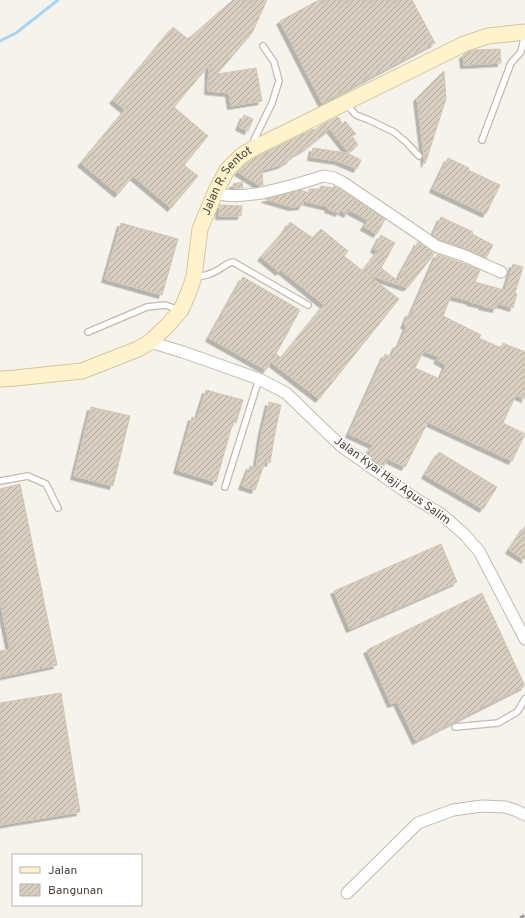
<svg xmlns="http://www.w3.org/2000/svg" width="525" height="918" font-family="Overpass,sans-serif">
	<style>
		.lines { fill: none; stroke-linecap: round; stroke-linejoin: round }
		.stream { stroke: #a9d4f2; stroke-width: 3 }
		.building { fill: url(#building-hatch); stroke: #d3c7b4; fill-rule: evenodd; filter: url(#shadow) }
		.lane-casing { stroke: #c2bbae; stroke-width: 8 }
		.street-casing { stroke: #c2bbae; stroke-width: 13 }
		.secondary-casing { stroke: #d6c79b; stroke-width: 17 }
		.lane { stroke: #fff; stroke-width: 5.5 }
		.street { stroke: #fff; stroke-width: 11 }
		.secondary { stroke: #fff3cd; stroke-width: 15 }
		.rail { stroke: #9a9a9a; stroke-width: 3; stroke-dasharray: 5 5; stroke-linecap: butt }
		.labels { text-anchor: middle; dominant-baseline: central; stroke-width: 3; stroke-linejoin: round; paint-order: stroke }
		.street-label { font-size: 12px; fill: #4b4439; stroke: #fff }
	</style>
	<defs>
		<pattern id="building-hatch" width="6" height="6" patternUnits="userSpaceOnUse"><rect width="6" height="6" fill="#d8cfc1"/><path d="M-1 1l2-2M0 6l6-6M5 7l2-2" fill="none" stroke="#b1aa9e"/></pattern>
		<filter id="shadow"><feDropShadow dx="-3.5" dy="3.5" stdDeviation="0" flood-color="#0004"/></filter>
	</defs>
	<rect width="100%" height="100%" fill="#f6f3ec"/>
	<g class="lines">
		<path class="stream" d="M0 41 16 33 58 0"/>
	</g>
	<path class="building" d="M233 0H267L252 33 217 74 256 68 262 101 231 106 229 93 208 91 209 65 174 107 208 136 184 165 198 176 171 208 133 176 118 194 81 163 125 110 113 100 173 27 188 39Z
		M319 0H412L435 43 322 103 280 21Z
		M500 49 501 63 464 65 463 55 467 52 475 50Z
		M444 71 446 99 425 164 417 98Z
		M244 115 253 119 248 131 239 127Z
		M338 117 343 124 345 121 356 134 352 136 358 145 348 152 330 129 306 148 290 157 291 159 281 165 262 170 263 185 260 186 238 172 247 163 258 156 313 129 314 130 323 124Z
		M313 148 347 153 361 160 357 169 338 161 311 157Z
		M448 158 469 168 468 170 500 185 486 214 433 189Z
		M242 182 243 188H234L233 184Z
		M321 186 333 188 334 186 338 188 385 219 377 234 364 227 368 220 349 210 347 214 340 210 339 213 328 209 329 207 304 201 302 206 292 207 265 199 301 190 309 193V189H320Z
		M220 205 242 206 241 216H219Z
		M441 217 473 232 472 234 493 245 486 258 467 249 439 240 433 235Z
		M290 222 313 238 321 229 348 251 344 256 363 271 378 251 374 249 381 235 395 243 381 268 398 281 402 271 418 242 435 253 408 287H405L367 274 399 299 319 399 271 362 266 370 209 338 243 277 300 310 276 354 281 358 324 305 281 270 279 272 261 257 283 232V233Z
		M121 223 178 239 162 295 105 279Z
		M437 254 462 263 480 270 475 282 504 290H505L513 264 523 267 515 293 517 294 513 308 497 303 496 309 482 306 483 305 470 302 471 301 451 296 443 316 481 335 479 338 501 348 503 343 525 352V399L516 395 503 423 525 434 512 461 428 422 405 467 388 459 383 467 366 455 373 445 349 434 385 354 391 357 397 344 399 345 407 326 404 325 409 313 411 314ZM424 351 439 357 437 360 446 365 440 379 415 368Z
		M206 390 243 400 236 423 233 422 216 482 177 470 192 417 197 419Z
		M269 402 281 405 275 432 270 463 265 462 255 490 242 486 250 466 256 468 262 431Z
		M91 407 130 416 113 486 74 476Z
		M439 452 497 487 483 509 425 475Z
		M20 484 57 665 0 677V651L10 649 0 601V489Z
		M525 526V560L509 550Z
		M441 544 457 582 350 629 334 591Z
		M482 593 525 686 416 741 397 702 391 704 367 650Z
		M61 693 80 812 0 825V703Z"/>
	<g class="lines">
		<g class="lane-casing">
			<path id="lane" d="M345 103 356 115 369 120 394 132 406 142 419 156
				M482 140 511 63 521 52 525 33
				M254 146V140L272 103 279 81 274 62 263 46
				M195 277C204 276 210 275 218 270 223 267 227 263 233 262L308 305
				M88 332 147 307 165 305 180 310
				M0 481 28 476 46 484 58 508
				M225 487 259 379
				M455 727 498 723 517 712 525 699"/>
		</g>
		<g class="street-casing">
			<path id="street" d="M216 191C219 192 222 194 225 195 253 199 296 184 324 176L334 178 342 182 419 234 436 246 465 256 501 272
				M150 342 183 352 259 379 286 393 341 446 413 497 441 514 464 534 479 551 525 639
				M347 893 418 823 453 810 482 806 505 807 515 810 525 815"/>
		</g>
		<g class="secondary-casing">
			<g id="secondary">
				<path id="s1" d="M0 379 15 378 82 371 138 349 150 342 167 326 181 310 188 294 194 277 200 229 216 191 227 170 241 156 254 148 464 44 488 36 525 32"/>
			</g>
		</g>
		<use href="#lane" class="lane"/>
		<use href="#street" class="street"/>
		<use href="#secondary" class="secondary"/>
		<path class="rail" d="M520 918 525 915"/>
	</g>
	<g class="labels">
		<g class="street-label">
			<text stroke="none"><textPath href="#s1" startOffset="341">Jalan R. Sentot</textPath></text>
			<text transform="translate(392 481) rotate(36)">Jalan Kyai Haji Agus Salim</text>
		</g>
	</g>
	<rect x="12" y="854" width="130" height="52" fill="#ffffff" stroke="#b7b4b0"/>
	<rect x="20" y="867" width="20" height="6" fill="#fff3cd" stroke="#b7b4b0"/>
	<text x="48" y="874" font-size="12" fill="#4b4439">Jalan</text>
	<rect x="20" y="884" width="20" height="12" fill="url(#building-hatch)" stroke="#b7b4b0"/>
	<text x="48" y="894" font-size="12" fill="#4b4439">Bangunan</text>
</svg>
